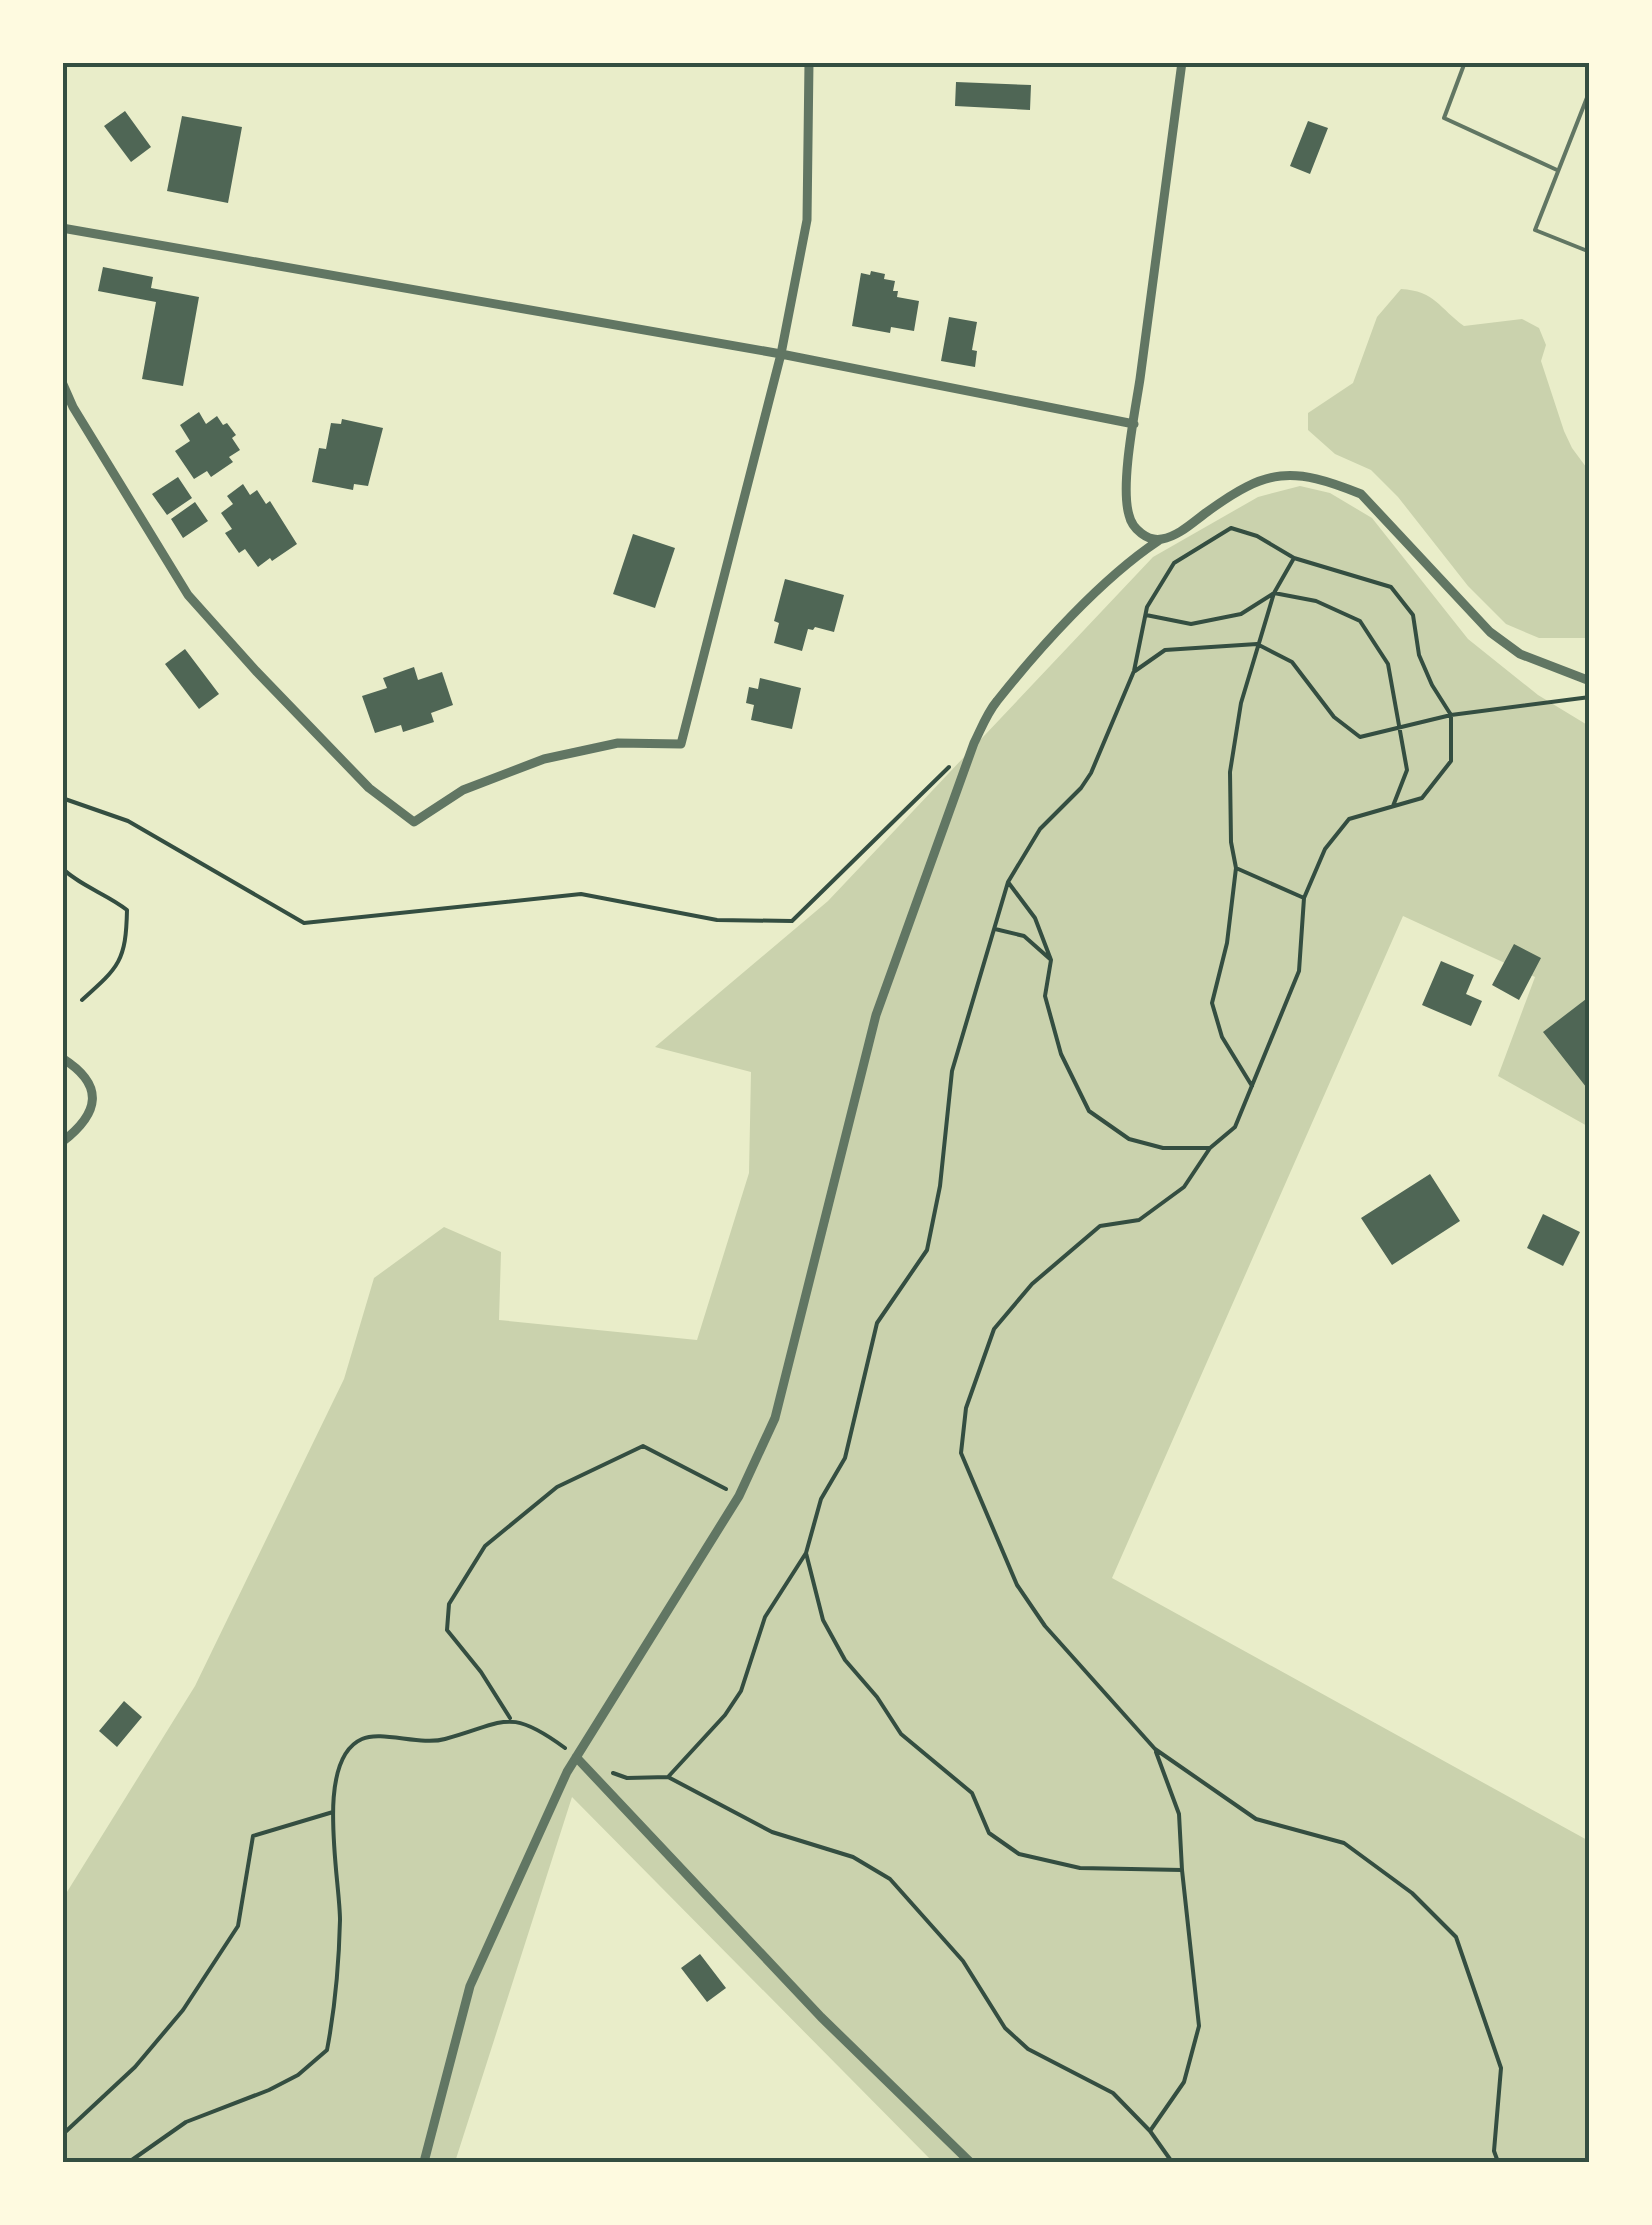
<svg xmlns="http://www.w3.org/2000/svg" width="1652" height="2225" font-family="'Exo 2',sans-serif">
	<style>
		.green { fill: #cad2ad }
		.building { fill: #4f6655 }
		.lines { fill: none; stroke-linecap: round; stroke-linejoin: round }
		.path { stroke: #344e41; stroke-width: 4 }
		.service { stroke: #617663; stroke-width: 4 }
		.minor { stroke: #617663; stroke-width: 9 }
		.neatline { fill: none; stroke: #344e41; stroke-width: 4 }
	</style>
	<rect width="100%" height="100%" fill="#e9edc9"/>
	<path class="green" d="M1401 289C1435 291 1439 308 1464 326L1522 319 1539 328 1546 345 1541 361 1564 431 1572 448 1589 471V638H1539L1506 624 1468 586 1398 497 1371 470 1335 454 1308 430V413L1353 383 1377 317Z
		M1300 486 1330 493 1372 518 1468 639 1538 695 1589 726V1127L1498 1076 1535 977 1403 916 1112 1578 1589 1841V2162H933L572 1797 455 2162H63L62 1900 195 1686 344 1379 374 1278 444 1227 501 1252 499 1320 697 1340 749 1173 751 1072 655 1047 828 901 1153 557 1258 497Z"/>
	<path class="building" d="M956 82 1031 85 1030 110 955 106Z
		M125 111 151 147 131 162 104 126Z
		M182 116 242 127 228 203 167 191Z
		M1308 121 1328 128 1310 174 1290 166Z
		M103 267 153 277 151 288 199 297 183 386 142 379 156 302 98 291Z
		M871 271 885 274 884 279 895 281 893 291H898L897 297 919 301 914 331 891 327 890 333 852 326 861 273 870 275Z
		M949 317 977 322 972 350 977 351 975 367 941 361Z
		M199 412 206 424 217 416 223 425 227 423 236 435 232 438 240 450 229 457 233 462 211 477 207 471 194 479 175 451 190 441 180 425Z
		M342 419 383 428 368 486 354 484 353 490 312 482 319 448 326 449 331 423 341 424Z
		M178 477 192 498 167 515 152 494Z
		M243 484 250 495 257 490 266 504 270 501 297 544 272 561 270 558 258 567 245 549 239 553 225 533 232 529 221 513 233 504 227 496Z
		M195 502 208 521 183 538 171 519Z
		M633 534 675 548 655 608 613 594Z
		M785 579 844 595 834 632 815 627 813 630 808 629 802 651 774 643 779 623 774 621Z
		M185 649 219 694 199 709 165 664Z
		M414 667 418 680 442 672 453 705 431 713 434 722 403 732 401 725 375 733 362 696 387 688 383 678Z
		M760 678 801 688 792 729 751 720 754 705 746 703 749 687 758 689Z
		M1514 944 1541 958 1519 1000 1492 985Z
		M1441 961 1474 975 1466 994 1482 1001 1471 1026 1422 1005Z
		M1590 996V1092L1543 1032Z
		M1430 1174 1460 1221 1392 1265 1361 1218Z
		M1543 1214 1580 1232 1563 1266 1527 1248Z
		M124 1701 142 1717 117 1747 99 1731Z
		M700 1954 726 1988 707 2002 681 1968Z"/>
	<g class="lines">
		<path class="path" d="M1146 615 1191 624 1241 614 1274 593 1294 558
			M62 798 128 821 304 923 581 894 717 920 792 921 949 767
			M62 868C80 886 107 894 127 910 126 961 119 967 82 1000
			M1236 868 1304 898
			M1008 882 1035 918 1051 960 1045 996 1061 1054 1089 1111 1129 1139 1163 1148H1210L1235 1127 1299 971 1304 898 1325 849 1349 819 1422 798 1451 761V715L1360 737 1334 717 1292 662 1257 644 1165 650 1135 671
			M995 929 1024 936 1050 959
			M1252 1086 1222 1037 1212 1003 1227 943 1236 868 1231 842 1230 772 1241 703 1274 593 1316 601 1360 621 1388 664 1407 770 1393 806
			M1210 1148 1184 1187 1139 1220 1100 1226 1032 1284 994 1329 966 1408 961 1453 1017 1585 1045 1626 1155 1749 1256 1819 1344 1843 1412 1893 1456 1937 1501 2068 1494 2151 1498 2162
			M806 1553 823 1620 845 1660 877 1697 901 1734 972 1793 989 1833 1019 1854 1080 1868 1182 1870
			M510 1718 481 1672 447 1630 449 1604 485 1546 557 1487 643 1446 726 1489
			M1156 1752 1179 1814 1182 1870 1199 2026 1184 2082 1150 2131 1172 2162
			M613 1773 627 1778 668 1777 725 1715 741 1691 765 1617 806 1553 821 1499 845 1458 877 1323 927 1250 940 1186 952 1071 1008 882 1040 829 1081 788 1091 773 1134 671 1147 607 1174 563 1231 528 1257 536 1294 558 1391 587 1413 615 1419 655 1432 685 1451 715 1590 697
			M668 1777 772 1832 853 1857 890 1879 963 1961 1005 2028 1028 2049 1113 2093 1150 2131
			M62 2135 135 2067 183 2010 238 1926 253 1836 333 1812
			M129 2162 186 2122 269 2090 298 2075 327 2050C335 2008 339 1963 340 1920 340 1878 314 1760 362 1739 381 1730 421 1746 445 1739 505 1723 508 1706 565 1748"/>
		<path class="service" d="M1465 62 1444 118 1557 170
			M1590 90 1535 230 1590 252"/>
		<path class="minor" d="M1182 62C1168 168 1154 274 1140 379 1135 412 1120 485 1129 515 1132 529 1148 542 1162 539 1179 536 1193 522 1207 512 1267 468 1292 466 1361 494L1490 632 1520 654 1590 681
			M62 228 781 354 1134 424
			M62 382 73 407 188 595 256 671 369 788 414 822 463 790 544 759 618 743 681 744 781 354 807 220 809 62
			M62 1058C105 1085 100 1113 62 1142
			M576 1757 821 2017 970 2162
			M424 2162 470 1986 567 1772 739 1496 775 1418 876 1015 974 743C981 729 987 713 997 701 1039 648 1101 579 1158 541"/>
	</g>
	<rect width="1652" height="2225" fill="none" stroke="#fefae0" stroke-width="130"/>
	<rect x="65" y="65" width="1522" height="2095" class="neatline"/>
</svg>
